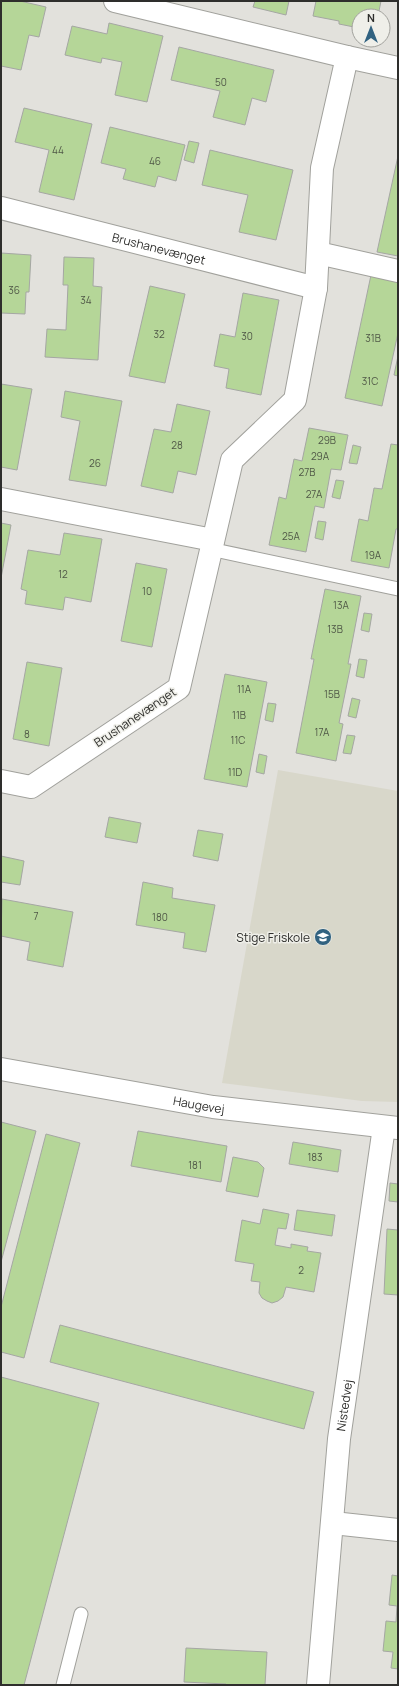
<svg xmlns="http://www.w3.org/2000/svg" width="399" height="1686" font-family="Manrope,sans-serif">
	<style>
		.built { fill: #d8d7ca }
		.building { fill: #b5d698; stroke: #a5a7a3 }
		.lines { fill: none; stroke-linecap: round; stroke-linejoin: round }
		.service-casing { stroke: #a1a19c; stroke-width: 15 }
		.minor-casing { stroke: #a1a19c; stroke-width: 24 }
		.tertiary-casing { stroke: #a1a19c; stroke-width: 24 }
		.service { stroke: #fff; stroke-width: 13 }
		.minor { stroke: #fff; stroke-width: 22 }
		.tertiary { stroke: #fff; stroke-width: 22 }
		.labels { text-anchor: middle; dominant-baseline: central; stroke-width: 3; stroke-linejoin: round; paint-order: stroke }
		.number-label { font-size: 10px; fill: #505847 }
		.street-label { font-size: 12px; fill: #2e2e2c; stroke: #efefe9 }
		.poi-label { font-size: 12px; fill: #2e2e2c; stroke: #efefe9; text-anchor: end }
	</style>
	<rect width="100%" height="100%" fill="#e2e1dc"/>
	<path class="built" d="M278 770 398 791V1102L362 1101 222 1083Z"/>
	<path class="building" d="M1 1H20L46 7 39 37 29 35 21 70 1 66Z
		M255 1H289L286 15 253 7Z
		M316 1H381L378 16H359V28L339 24V21L313 16Z
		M109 23 163 36 147 102 115 95 122 62 102 58 101 63 65 55 72 26 107 34Z
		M179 47 274 70 266 102 252 98 245 125 213 117 220 91 171 80Z
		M24 108 92 124 74 200 39 192 49 150 15 142Z
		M110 127 185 145 176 181 158 176 155 187 123 179 126 169 101 163Z
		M189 141 199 143 194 163 184 160Z
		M210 150 293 170 276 240 239 232 248 195 202 185Z
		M398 156V256L377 252Z
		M1 253 31 255 29 292H26L25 314 1 313Z
		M64 257 94 258 93 286 102 287 98 360 45 357 47 329 66 330 68 285H63Z
		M371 275 398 281V333L382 406 345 398Z
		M150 286 185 294 165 383 129 376Z
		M243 293 279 300 261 395 226 388 229 369 214 366 220 334 235 337Z
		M398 356V376L394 375Z
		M1 384 32 389 17 470 1 467Z
		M65 391 122 401 106 486 69 480 80 421 61 417Z
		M177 404 210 411 196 475 178 471 173 493 141 486 154 429 171 432Z
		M309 428 348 435 341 470 331 469 324 508 315 506 306 552 269 545 279 497 286 499 294 459 302 461Z
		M391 444 398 445V529H396L389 568 351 561 359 519 368 521 374 488 382 489Z
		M353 445 361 447 357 464 349 463Z
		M336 480 344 481 340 499 332 497Z
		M318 521 326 522 323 540 315 538Z
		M1 523 11 525 1 578Z
		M64 533 102 539 91 602 65 597 63 610 25 604 27 591 21 589 28 550 60 555Z
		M136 563 167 569 152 647 121 641Z
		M325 589 361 596 348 664H351L339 723 343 724 336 761 296 753 314 659H311Z
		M364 613 372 614 369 632 361 630Z
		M359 659 367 660 364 678 356 676Z
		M27 662 62 668 49 746 13 739Z
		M225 674 267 682 247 787 204 779Z
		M352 698 360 700 356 718 348 716Z
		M268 703 276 704 273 722 265 720Z
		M347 735 355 736 351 754 343 753Z
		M259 754 267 756 264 774 256 772Z
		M109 817 141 823 137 843 105 837Z
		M198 830 223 834 218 861 193 856Z
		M1 856 24 861 20 885 1 882Z
		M143 882 173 888 172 898 215 905 206 952 183 948 185 933 136 925Z
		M2 899 73 912 63 967 27 960 30 942 1 936Z
		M1 1122 36 1131 1 1262Z
		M138 1131 227 1146 221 1182 131 1166Z
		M46 1134 80 1143 24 1358 1 1352V1307Z
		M293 1142 341 1150 338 1172 289 1164Z
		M233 1157 258 1162 264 1168 258 1197 226 1191Z
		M390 1183 398 1184V1202L389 1201Z
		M263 1209 289 1214 286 1229 278 1228 275 1245 291 1248V1244L308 1247 307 1251 321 1253 314 1292 286 1287 283 1297 278 1301 272 1303 267 1301 262 1298 259 1293 260 1282 251 1281 254 1264 235 1261 242 1220 260 1224Z
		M297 1210 335 1215 332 1236 294 1230Z
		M387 1229 398 1230V1295L384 1294Z
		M60 1325 314 1392 304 1429 50 1362Z
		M1 1377 99 1403 24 1685H1Z
		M392 1575 398 1576V1669L391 1668 393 1652 383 1651 386 1621 396 1622 397 1606 389 1605Z
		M186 1648 267 1652 265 1685H226V1684L184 1682Z"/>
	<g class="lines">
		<g class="service-casing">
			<path id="service" d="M210 549 398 589
				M63 1685 81 1614"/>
		</g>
		<g class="minor-casing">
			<g id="minor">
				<path d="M115 1 347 57 322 168 316 288"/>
				<path d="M347 57 398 68"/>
				<path id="s1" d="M1 208 316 288 295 400 232 460 179 688 31 787 1 781"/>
				<path d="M318 253 398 271"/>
				<path d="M1 499 213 540"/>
				<path d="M333 1523 398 1530"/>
				<path id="s2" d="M318 1685 339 1439 384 1127"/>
			</g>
		</g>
		<g class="tertiary-casing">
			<g id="tertiary">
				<path id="s3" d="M1 1069 213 1107 398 1128"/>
			</g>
		</g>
		<use href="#service" class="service"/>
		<use href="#minor" class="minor"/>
		<use href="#tertiary" class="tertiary"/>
	</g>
	<defs>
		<g id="school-disc" transform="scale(0.9)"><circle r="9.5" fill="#316280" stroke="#efefe9"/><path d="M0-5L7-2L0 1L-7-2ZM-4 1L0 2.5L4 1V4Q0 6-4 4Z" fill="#fff"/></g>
	</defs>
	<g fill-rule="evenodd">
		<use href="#school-disc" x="323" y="937"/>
	</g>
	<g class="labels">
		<g class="number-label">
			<text x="221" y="82">50</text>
			<text x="58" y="150">44</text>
			<text x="155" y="161">46</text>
			<text x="14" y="290">36</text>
			<text x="86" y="300">34</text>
			<text x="159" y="334">32</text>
			<text x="247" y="336">30</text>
			<text x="373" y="338">31B</text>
			<text x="370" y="381">31C</text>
			<text x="327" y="440">29B</text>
			<text x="177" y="445">28</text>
			<text x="320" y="456">29A</text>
			<text x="95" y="463">26</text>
			<text x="307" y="472">27B</text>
			<text x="314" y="494">27A</text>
			<text x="291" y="536">25A</text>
			<text x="373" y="555">19A</text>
			<text x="63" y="574">12</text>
			<text x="147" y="591">10</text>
			<text x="341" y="605">13A</text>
			<text x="335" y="629">13B</text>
			<text x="244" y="689">11A</text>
			<text x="332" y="694">15B</text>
			<text x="239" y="715">11B</text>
			<text x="322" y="732">17A</text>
			<text x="27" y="734">8</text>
			<text x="238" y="740">11C</text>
			<text x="235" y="772">11D</text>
			<text x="36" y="916">7</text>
			<text x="160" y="917">180</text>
			<text x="315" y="1157">183</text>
			<text x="195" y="1165">181</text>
			<text x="301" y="1270">2</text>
		</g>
		<g class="street-label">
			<text stroke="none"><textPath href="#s1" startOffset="163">Brushanevænget</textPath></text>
			<text transform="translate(135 717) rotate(-34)">Brushanevænget</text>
			<text stroke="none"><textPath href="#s3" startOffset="201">Haugevej</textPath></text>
			<text stroke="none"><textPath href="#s2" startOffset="281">Nistedvej</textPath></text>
		</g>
		<g class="poi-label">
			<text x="310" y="937">Stige Friskole</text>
		</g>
	</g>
	<rect width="399" height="1686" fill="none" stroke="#2e2e2c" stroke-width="4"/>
	<g transform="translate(371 28)"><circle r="19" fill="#efefe9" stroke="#a2a29d"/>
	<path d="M0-3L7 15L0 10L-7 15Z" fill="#316280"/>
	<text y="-6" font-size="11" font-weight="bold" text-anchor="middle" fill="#2e2e2c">N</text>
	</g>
</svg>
